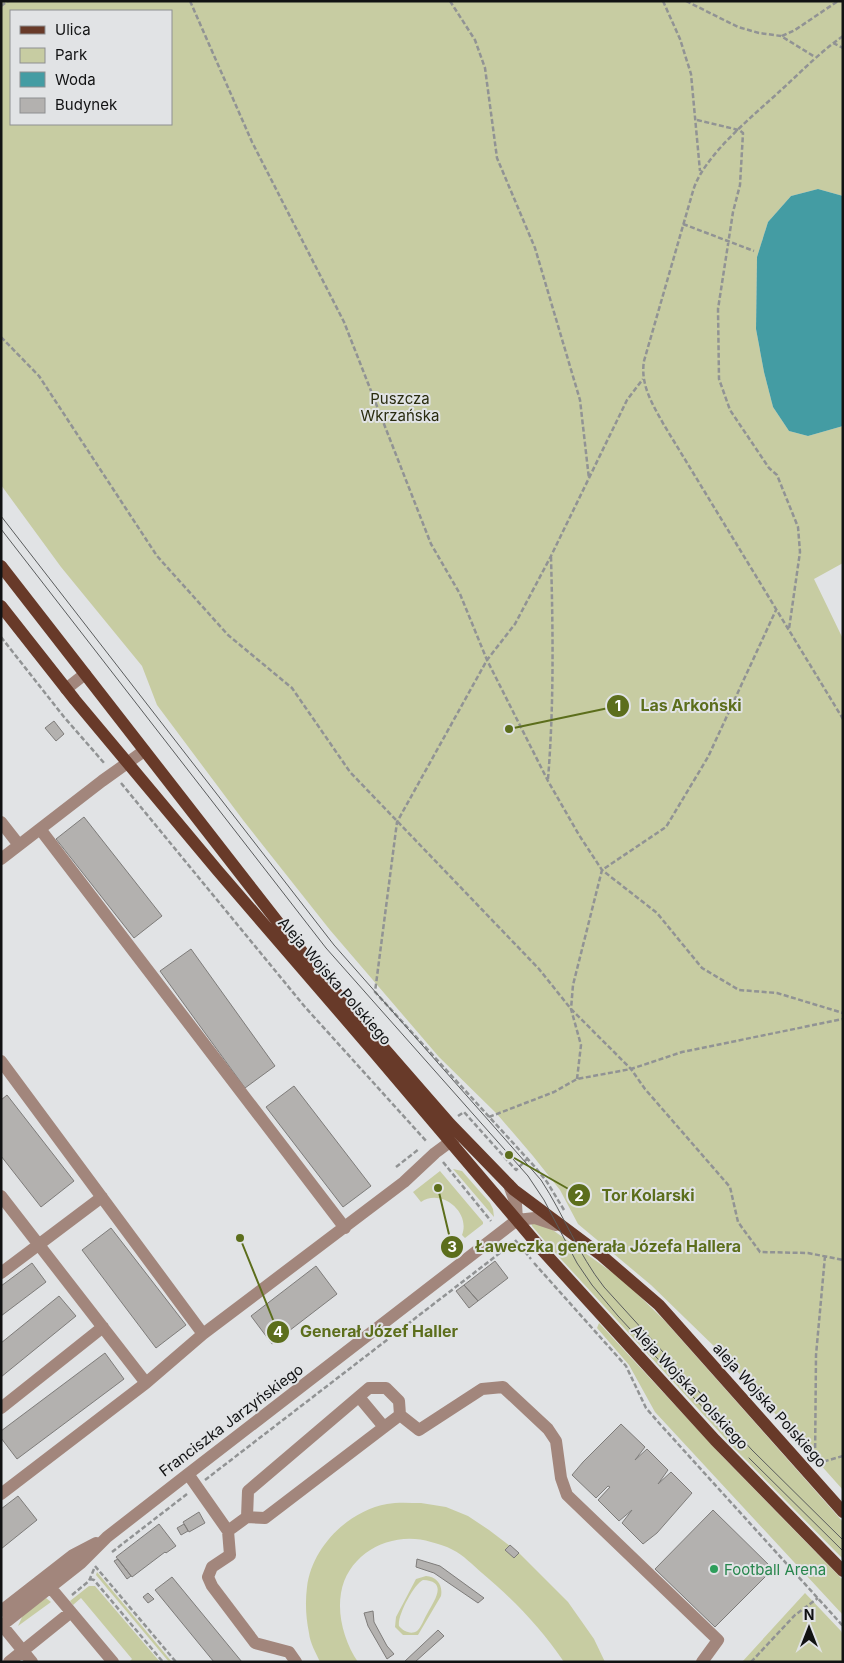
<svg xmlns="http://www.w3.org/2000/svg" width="844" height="1663" font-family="Inter,sans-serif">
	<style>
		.green { fill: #c7cca2; fill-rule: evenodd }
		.water { fill: #449ca3 }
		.building { fill: #b3b1af; stroke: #7e7c7a }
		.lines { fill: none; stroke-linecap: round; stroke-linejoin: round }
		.path { stroke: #919394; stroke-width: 2.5; stroke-dasharray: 5 2.5; stroke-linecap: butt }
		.minor { stroke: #a2867c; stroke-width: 12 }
		.major { stroke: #683a29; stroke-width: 12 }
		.tram { stroke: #5a5c5d; stroke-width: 1 }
		.leisure-dot { fill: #2e9e5b; stroke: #e1e3e5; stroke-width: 2 }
		.labels { text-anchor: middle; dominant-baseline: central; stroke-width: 4; stroke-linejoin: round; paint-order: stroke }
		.park-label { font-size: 15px; fill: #292b0f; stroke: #e1e3e5 }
		.street-label { font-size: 15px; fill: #111213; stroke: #e1e3e5 }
		.leisure-label { font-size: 15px; fill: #27864d; stroke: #e1e3e5; text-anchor: start }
		.leader { fill: none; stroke: #5c6e1c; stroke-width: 2 }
		.callout-dot { fill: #5c6e1c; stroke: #e1e3e5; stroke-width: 2 }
		.mark-label { font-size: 15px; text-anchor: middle; font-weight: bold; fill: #fff }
		.callout-label { font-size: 16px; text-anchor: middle; font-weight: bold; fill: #5c6e1c; stroke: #e1e3e5; stroke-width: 4; stroke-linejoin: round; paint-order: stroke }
	</style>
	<rect width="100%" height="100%" fill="#e1e3e5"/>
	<path class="green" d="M1 1H843V196L818 189 791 196 768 222 757 257 756 329 764 372 773 407 789 431 808 436 843 426V563L814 579 843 639V1490L720 1352 651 1285 578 1224 560 1190 533 1156 497 1114 439 1057 330 930 243 820 157 705 142 666 61 567 1 485ZM11 11H171V124H11Z
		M453 1169 462 1171 490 1203 493 1209 494 1217Z
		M440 1171 483 1222V1224L465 1238 462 1235C471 1212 441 1188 421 1202L413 1192Z
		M540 1221 623 1280 664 1320 843 1522V1559L733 1447 549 1246 532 1226 531 1223Z
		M599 1323 722 1456 843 1580V1615L655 1412 629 1365 597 1328Z
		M421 1503 446 1507 468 1516 489 1530 519 1553 568 1602 594 1639 605 1662H564C541 1628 514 1600 482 1573 473 1565 463 1555 453 1550 446 1546 438 1544 431 1542 393 1530 348 1552 341 1593 337 1616 345 1643 358 1662H320C316 1653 310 1643 309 1633 306 1618 305 1603 307 1587 312 1547 348 1511 387 1504 397 1502 410 1503 421 1503Z
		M97 1572 172 1662H169L96 1575Z
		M426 1576C437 1577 443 1585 441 1596L418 1635H403L395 1627 396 1617 416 1579ZM423 1580C449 1581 434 1601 427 1614 424 1619 421 1628 417 1631 411 1635 403 1631 399 1626 397 1616 414 1584 423 1580Z
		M89 1586H95L160 1662H129L132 1659 81 1598 73 1605 70 1601Z
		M805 1593 841 1631 843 1635V1662H742Z
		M46 1598 51 1602 18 1626 23 1615Z"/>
	<path class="water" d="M818 189 843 196V426L808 436 789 431 773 407 764 372 756 329 757 257 768 222 791 196Z"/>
	<path class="building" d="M54 721 64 734 56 741 45 728Z
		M84 817 162 916 134 938 56 839Z
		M191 949 275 1066 245 1088 160 971Z
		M294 1086 371 1186 343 1207 266 1107Z
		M7 1095 74 1181 41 1207 1 1156V1100Z
		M111 1228 186 1325 156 1348 82 1250Z
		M495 1261 508 1278 478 1301 464 1285Z
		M32 1263 46 1282 1 1316V1286Z
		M316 1266 337 1294 272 1344 251 1316Z
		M464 1285 478 1301 469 1308 456 1291Z
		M59 1296 76 1316 1 1377V1343Z
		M105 1353 124 1379 17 1459 1 1438V1431Z
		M621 1424 645 1447 635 1460 647 1449 668 1470 658 1484 671 1472 692 1493 657 1533 643 1544 622 1523 632 1510 619 1521 598 1500 610 1487 608 1486 596 1498 572 1475 583 1462Z
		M18 1496 37 1520 1 1549V1509Z
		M713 1510 773 1569 715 1627 655 1569Z
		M199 1512 205 1523 189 1532 183 1522Z
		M159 1524 176 1546 166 1553 165 1552 132 1577 116 1557Z
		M184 1524 188 1531 181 1535 177 1528Z
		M510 1545 519 1553 514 1558 505 1550Z
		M118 1559 131 1576 127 1579 114 1561Z
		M417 1559 440 1566 484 1598 478 1603 434 1573 416 1567Z
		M172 1577 242 1662H214L155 1590Z
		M148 1593 154 1599 148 1603 143 1597Z
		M373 1611 374 1622 387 1646 394 1654 387 1659 368 1626 364 1613Z
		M438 1630 444 1636 415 1662H404Z"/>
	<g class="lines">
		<path class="path" d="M190 1 252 142 344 322 431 544 460 594 487 660 548 781 579 835 602 870 657 913 702 968 739 990 777 993 843 1013
			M450 1 475 40 485 68 497 158 535 248 580 400 589 479
			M663 1 680 39 691 74 700 171
			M686 1 738 27 759 33 781 36 815 57
			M1 6 8 1
			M782 36 795 30 838 1
			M843 36C820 52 801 72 780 91 753 116 703 156 693 191L644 361C640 385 653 405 664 425L843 719
			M833 43 843 48
			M697 120 739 130 743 133 740 185 733 212 718 309 719 379 730 410 769 468 777 475 798 527 800 552 789 629
			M683 224 754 251
			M1 337 39 376 157 556 228 635 292 688 350 772 539 969 571 1009 631 1069 645 1089 730 1187 738 1222 760 1252 808 1253 843 1260
			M1 637 64 717 105 764
			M548 779C554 705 553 632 551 557
			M121 783 305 1007 427 1142
			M577 1079 581 1045 571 1009 573 985 602 870 666 827 708 757 776 610
			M458 1116 464 1112 516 1170 527 1159
			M489 1117 554 1092 577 1079 631 1069 682 1052 843 1019
			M443 1162 491 1221
			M396 1167 419 1149
			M564 1210 547 1182 535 1167 375 992 397 822 487 660 515 624 551 556 627 400 643 379
			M515 1240 531 1259
			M825 1256 816 1355 815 1464 843 1456
			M534 1263 626 1366 646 1408 659 1423 843 1626
			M205 1480 509 1246 519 1245
			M112 1552 187 1494
			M95 1566 176 1662
			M90 1579 94 1580 163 1662
			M72 1595 89 1581 94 1569
			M751 1662 795 1615 818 1598"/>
		<path class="minor" d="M66 689 85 674
			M1 822 19 845
			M40 829 345 1228
			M1 859 102 781 144 751
			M1 1061 203 1334
			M509 1185 516 1204 517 1220
			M1 1196 146 1383 203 1334 404 1182 435 1153 458 1136
			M1 1273 102 1197
			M359 1397 384 1427
			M1 1408 103 1327
			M400 1415 419 1430 482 1389 503 1387 548 1429 556 1441 561 1478 567 1495 718 1640 702 1662
			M188 1474 228 1531 247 1517 265 1518 400 1415 399 1401 386 1388H369L248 1491 247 1517
			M1 1494 146 1383
			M228 1531 230 1555 212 1567 208 1577 212 1586 255 1643 289 1652 296 1662
			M45 1581 113 1662
			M1 1611 73 1555 96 1543
			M1 1624 32 1662
			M1 1626 81 1563 107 1537 188 1474 517 1220 535 1218 556 1225
			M9 1662 71 1612"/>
		<path class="major" d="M1 566 284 930 355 1015 450 1124 514 1190 601 1255 659 1305 843 1512
			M1 606 75 700 218 871 374 1052 543 1251 715 1440 843 1571"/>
		<path class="tram" d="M1 516 334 945 541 1180C564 1215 578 1254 604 1287L752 1450 843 1540
			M1 529 326 948 528 1176 544 1200 577 1263 592 1285 618 1316 734 1441
			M749 1458 843 1551"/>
	</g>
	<circle class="leisure-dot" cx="714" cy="1569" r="5"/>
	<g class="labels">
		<g class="park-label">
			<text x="400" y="398">Puszcza<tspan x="400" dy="17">Wkrzańska</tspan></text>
		</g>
		<g class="street-label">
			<text transform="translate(335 981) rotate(49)">Aleja Wojska Polskiego</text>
			<text transform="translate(690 1387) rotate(47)">Aleja Wojska Polskiego</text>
			<text transform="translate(770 1405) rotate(48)">aleja Wojska Polskiego</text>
			<text transform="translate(231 1420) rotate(-37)">Franciszka Jarzyńskiego</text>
		</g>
		<g class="leisure-label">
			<text x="724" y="1569">Football Arena</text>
		</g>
	</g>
	<path class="leader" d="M509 729L618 706M509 1155L579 1195M438 1188L452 1247M240 1238L278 1332"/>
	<g class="callout-dot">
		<circle cx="509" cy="729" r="5"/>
		<circle cx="509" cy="1155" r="5"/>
		<circle cx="438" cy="1188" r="5"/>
		<circle cx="240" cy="1238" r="5"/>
		<circle cx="618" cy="706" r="12"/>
		<circle cx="579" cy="1195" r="12"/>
		<circle cx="452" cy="1247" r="12"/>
		<circle cx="278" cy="1332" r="12"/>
	</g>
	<g class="mark-label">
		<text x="618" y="711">1</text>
		<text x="579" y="1201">2</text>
		<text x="452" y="1252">3</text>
		<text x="278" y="1337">4</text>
	</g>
	<g class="callout-label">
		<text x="691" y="711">Las Arkoński</text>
		<text x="648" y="1201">Tor Kolarski</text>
		<text x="608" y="1252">Ławeczka generała Józefa Hallera</text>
		<text x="379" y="1337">Generał Józef Haller</text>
	</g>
	<rect width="844" height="1663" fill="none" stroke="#111213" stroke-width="5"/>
	<rect x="10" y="10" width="162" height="115" fill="#e1e3e5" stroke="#8e8f91"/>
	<rect x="20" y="26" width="25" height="8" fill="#683a29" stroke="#8e8f91"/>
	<text x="55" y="35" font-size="15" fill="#111213">Ulica</text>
	<rect x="20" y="48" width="25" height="15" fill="#c7cca2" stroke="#8e8f91"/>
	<text x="55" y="60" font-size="15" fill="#111213">Park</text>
	<rect x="20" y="72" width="25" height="15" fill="#449ca3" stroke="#8e8f91"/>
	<text x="55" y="85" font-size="15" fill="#111213">Woda</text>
	<rect x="20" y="98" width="25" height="15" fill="#b3b1af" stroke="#8e8f91"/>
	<text x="55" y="110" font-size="15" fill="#111213">Budynek</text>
	<g transform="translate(809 1628)" stroke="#e1e3e5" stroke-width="4" paint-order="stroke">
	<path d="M0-4L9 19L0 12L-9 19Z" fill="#111213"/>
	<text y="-8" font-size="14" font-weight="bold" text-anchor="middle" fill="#111213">N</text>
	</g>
</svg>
